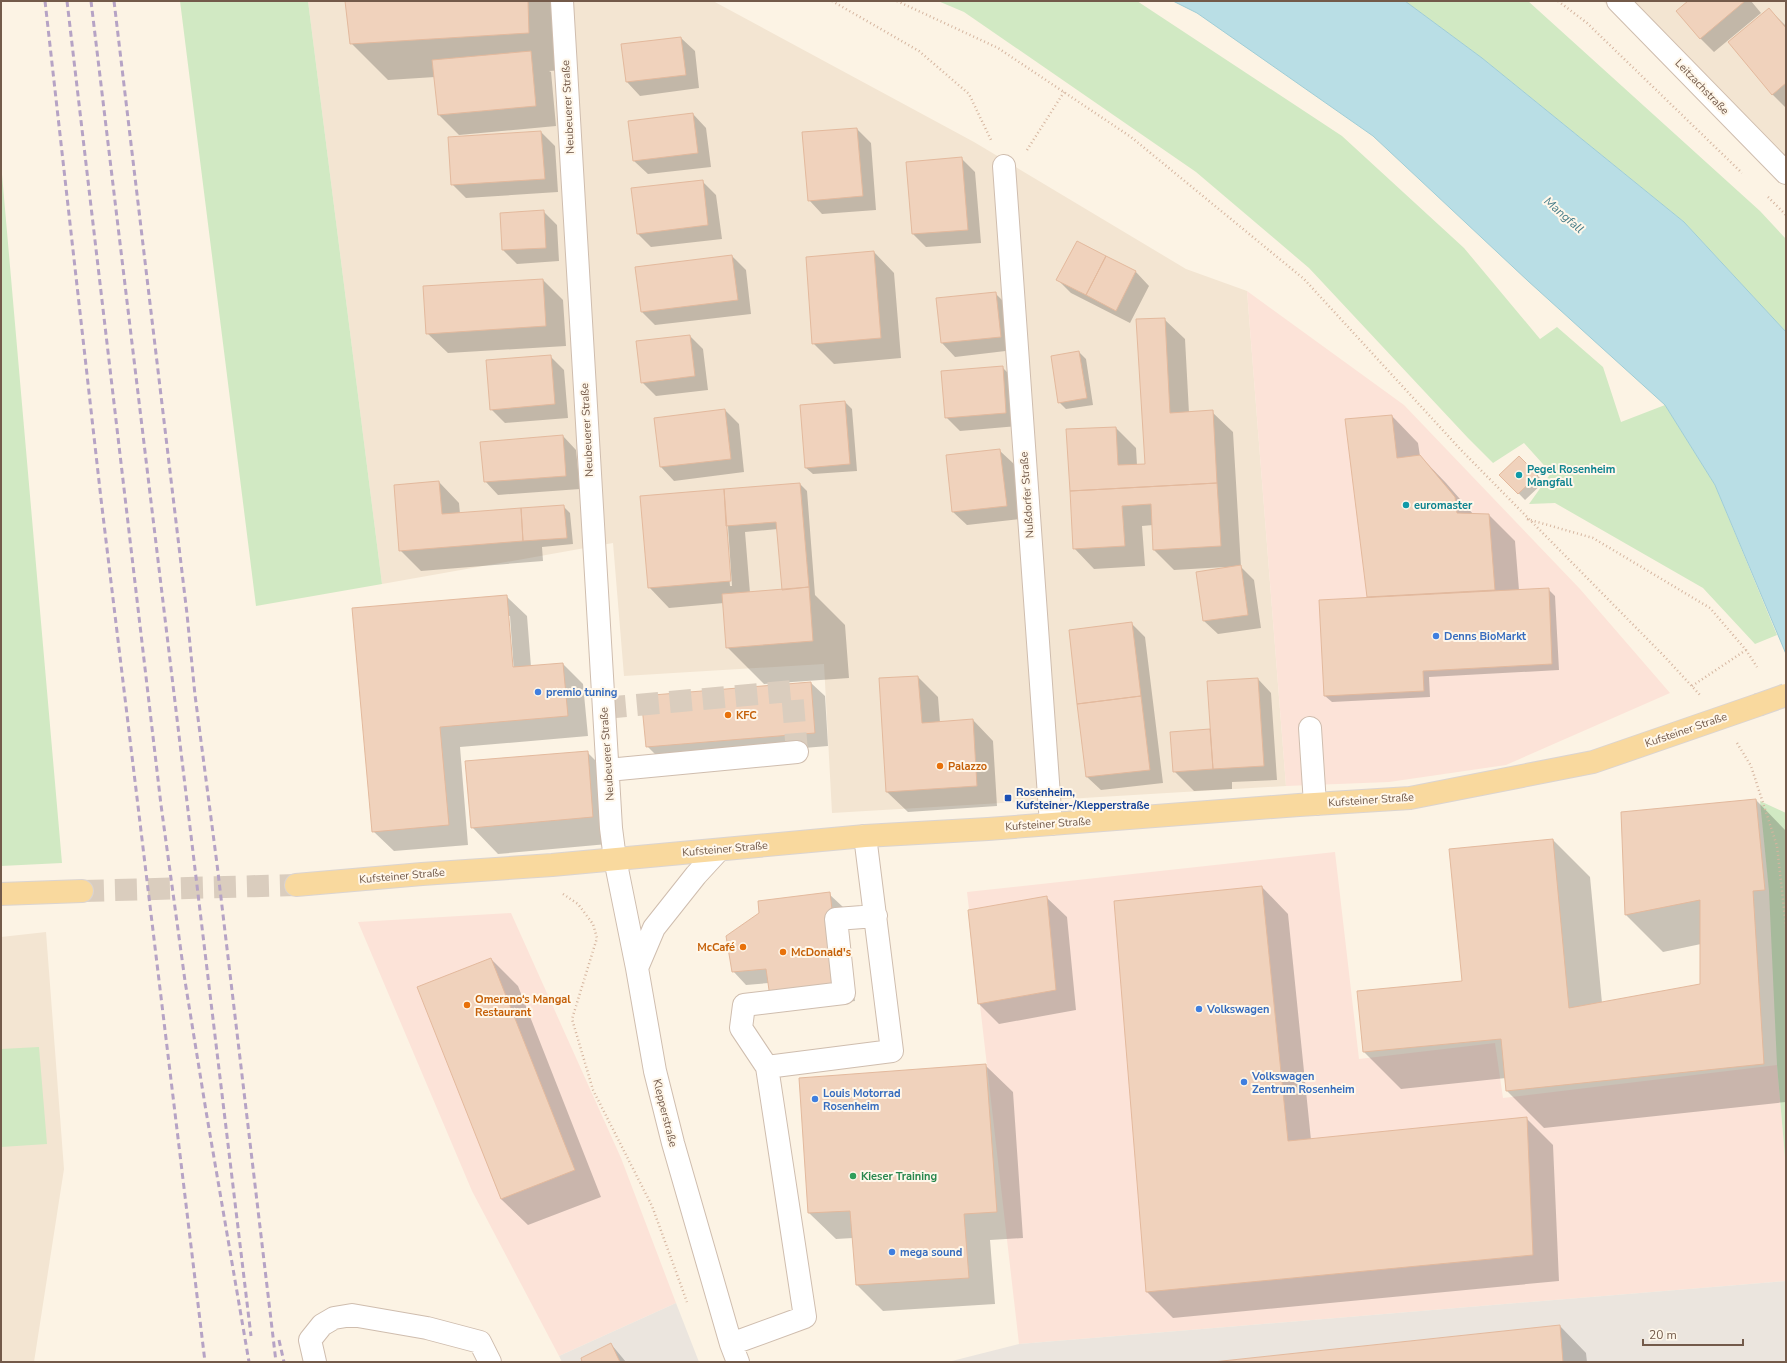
<svg xmlns="http://www.w3.org/2000/svg" width="1787" height="1363" font-family="'Nunito Sans',sans-serif">
	<style>
		.residential { fill: #f3e5d2 }
		.commercial { fill: #fce3d8 }
		.industrial { fill: #ebe5de }
		.green { fill: #d1e9c3 }
		.water { fill: #b9dee5; stroke: #9fcdd6 }
		.shadow { fill: #0003; fill-rule: evenodd }
		.building { fill: #f0d2bc; stroke: #e3b99d }
		.lines { fill: none; stroke-linecap: round; stroke-linejoin: round }
		.minor-tunnel { stroke: #dacdbe; stroke-width: 22; stroke-dasharray: 22 11; stroke-linecap: butt }
		.major-tunnel { stroke: #dacdbe; stroke-width: 22; stroke-dasharray: 22 11; stroke-linecap: butt }
		.minor-casing { stroke: #cfbdae; stroke-width: 24 }
		.major-casing { stroke: #dbd4d0; stroke-width: 24 }
		.path { stroke: #d5b59f; stroke-width: 2.5; stroke-dasharray: 1 3; stroke-linecap: butt }
		.minor { stroke: #fff; stroke-width: 22 }
		.major { stroke: #f9d99e; stroke-width: 22 }
		.rail { stroke: #b6a3c5; stroke-width: 3; stroke-dasharray: 6 4; stroke-linecap: butt }
		.major-bridge-casing { stroke: #dbd4d0; stroke-width: 24; stroke-linecap: butt }
		.major-bridge { stroke: #f9d99e; stroke-width: 22 }
		.culture-dot { fill: #0f9aa8; stroke: #fff7ea; stroke-width: 1.5 }
		.shop-dot { fill: #3f7fe0; stroke: #fff7ea; stroke-width: 1.5 }
		.food-dot { fill: #e8710a; stroke: #fff7ea; stroke-width: 1.5 }
		.transit-dot { fill: #1a4fb4; stroke: #fff7ea; stroke-width: 1.5 }
		.leisure-dot { fill: #2e9e5b; stroke: #fff7ea; stroke-width: 1.5 }
		.labels { text-anchor: middle; dominant-baseline: central; stroke-width: 4; stroke-linejoin: round; paint-order: stroke }
		.street-label { font-size: 11px; fill: #735a4a; stroke: #fff7ea }
		.culture-label { font-size: 11px; font-weight: bold; fill: #0d838f; stroke: #fff7ea; text-anchor: start }
		.shop-label { font-size: 11px; font-weight: bold; fill: #366cbe; stroke: #fff7ea; text-anchor: start }
		.food-label { font-size: 11px; font-weight: bold; fill: #c56008; stroke: #fff7ea; text-anchor: start }
		.transit-label { font-size: 11px; font-weight: bold; fill: #164399; stroke: #fff7ea; text-anchor: start }
		.leisure-label { font-size: 11px; font-weight: bold; fill: #27864d; stroke: #fff7ea; text-anchor: start }
		.water-label { font-size: 12px; font-style: italic; fill: #447a86; stroke: #fff7ea }
	</style>
	<rect width="100%" height="100%" fill="#fcf3e4"/>
	<path class="residential" d="M308 1H713L974 142 1186 269 1247 291 1286 786 832 813 824 664 624 676 613 543 382 584Z
		M1603 1H1786V185L1763 157Z
		M46 932 64 1169 34 1362H1V937Z"/>
	<path class="commercial" d="M1247 291 1404 405 1580 589 1670 693 1506 765 1389 782 1286 786Z
		M1335 852 1359 1059 1495 1043 1503 1098 1777 1065 1786 1169V1281L1019 1344 967 892Z
		M511 913 621 1158 676 1303 559 1356 472 1191 358 922Z"/>
	<path class="industrial" d="M1786 1281V1362H948L1019 1344Z
		M676 1303 699 1362H562L559 1356Z"/>
	<path class="green" d="M180 1H308L382 584 256 606Z
		M938 1H1137L1342 136 1464 248 1540 339 1557 327 1603 367 1621 422 1665 405 1715 485 1777 635 1755 644 1703 588 1555 503 1529 504 1551 473 1524 443 1493 463 1468 438 1309 268 1196 172 964 12Z
		M1405 1H1528L1760 211 1786 239V332L1684 222 1482 58Z
		M1 163 62 863 1 866Z
		M1760 801 1786 813V1169L1777 1065 1769 891Z
		M39 1047 47 1144 1 1147V1049Z"/>
	<path class="water" d="M1173 1H1405L1482 58 1684 222 1786 332V654L1715 485 1665 405 1528 281 1373 136 1197 13Z"/>
	<path class="shadow" d="M346 1H562L566 70 549 71 551 72 556 126 459 135 439 115 435 77 388 80 351 43Z
		M1689 1H1751L1761 13 1714 52 1700 38Z
		M1769 9 1786 26V108L1772 94Z
		M681 38 695 51 699 88 640 96 627 82 622 45Z
		M693 114 706 128 711 167 648 174 634 161Z
		M857 129 871 143 876 210 822 214 809 200Z
		M541 132 555 146 558 192 466 198 452 184Z
		M961 158 975 172 981 243 926 247 913 234Z
		M702 181 716 195 722 239 651 247 638 234Z
		M543 211 557 225 559 261 517 264 503 250 501 214Z
		M1077 242 1136 272 1149 286 1130 323 1071 293 1058 280Z
		M874 252 894 273 901 358 834 364 813 343Z
		M732 256 746 270 751 314 655 325 642 312Z
		M543 280 563 300 566 346 448 353 427 333Z
		M995 293 1009 307 1014 350 955 357 942 343Z
		M1164 319 1185 339 1189 413 1212 412 1233 432 1241 567 1254 580 1261 628 1218 634 1204 621 1225 567 1174 570 1154 550 1153 525 1142 526 1145 566 1094 569 1074 548 1116 428 1136 448 1137 465H1146Z
		M690 336 703 349 708 390 656 396 642 382Z
		M1079 352 1086 359 1093 405 1066 409 1059 402Z
		M550 356 564 370 568 418 505 423 491 409Z
		M1002 367 1016 381 1019 426 960 431 946 417Z
		M845 402 852 409 857 471 813 474 806 468Z
		M725 410 739 424 744 472 674 481 661 467 655 419Z
		M1392 416 1418 443 1420 456 1446 483 1473 514 1489 515 1515 541 1519 590 1548 589 1555 596 1559 670 1429 677 1430 697 1332 702 1325 696 1370 598 1368 597Z
		M563 436 576 450 580 489 498 495 485 481Z
		M1000 451 1014 464 1020 519 967 525 953 512Z
		M1519 457 1544 482 1525 500 1501 475Z
		M439 482 459 503 460 514 563 506 570 513 573 544 542 547 543 561 421 571 400 550Z
		M800 484 807 491 815 595 845 625 849 678 764 684 727 647 724 603 669 608 649 587 642 497ZM725 524 728 526 732 586H730ZM778 529 783 590 750 593 745 532Z
		M506 596 527 616 531 667 563 664 583 684 588 736 460 747 468 845 394 851 373 831ZM508 616H510L514 672H513Z
		M1131 623 1145 637 1163 783 1101 790 1087 777Z
		M918 677 938 697 940 723 973 720 993 741 997 806 908 812 887 792Z
		M1258 679 1271 693 1277 780 1232 782V789L1194 791 1174 771 1209 730 1211 732Z
		M811 683 825 696 828 746 661 760 647 746Z
		M587 752 614 779 619 843 498 854 472 827Z
		M1756 800 1786 831V1102L1544 1128 1507 1091 1506 1078 1401 1089 1364 1052 1463 982 1553 840 1590 877 1602 1003 1701 985V944L1663 952 1626 915Z
		M1262 887 1288 914 1311 1140 1527 1119 1553 1145 1559 1281 1173 1318 1147 1292Z
		M829 894 843 907 855 1001 784 1010 769 983 746 985 733 971Z
		M1046 897 1067 917 1076 1010 999 1024 979 1004 969 911Z
		M491 959 518 986 601 1197 528 1225 501 1199 419 987Z
		M986 1066 1013 1092 1023 1238 990 1240 995 1304 883 1311 857 1285 853 1238 836 1239 809 1213Z
		M1560 1326 1586 1353 1587 1362H1223Z
		M611 1344 626 1362H583Z"/>
	<path class="building" d="M345 1H528L529 33 350 44Z
		M1688 1H1745L1700 39 1676 11Z
		M1769 8 1786 28V83L1772 95 1728 42Z
		M681 37 686 75 626 82 621 44Z
		M531 51 536 106 438 115 432 60Z
		M693 113 698 153 633 161 628 121Z
		M857 128 863 196 808 201 802 132Z
		M541 131 545 179 451 185 448 137Z
		M962 157 968 230 912 234 906 162Z
		M703 180 708 225 637 234 631 188Z
		M544 210 546 248 502 250 500 213Z
		M1077 241 1106 256 1086 295 1056 280Z
		M874 251 881 338 812 344 806 257Z
		M732 255 738 300 641 312 635 267Z
		M1106 256 1136 271 1116 311 1086 295Z
		M543 279 546 326 426 334 423 286Z
		M996 292 1001 337 941 343 936 298Z
		M1165 318 1170 413 1213 410 1217 483 1070 491 1066 429 1116 427 1118 465 1145 464 1136 319Z
		M690 335 695 376 641 383 636 341Z
		M1079 351 1087 398 1058 403 1051 356Z
		M551 355 555 404 490 410 486 360Z
		M1003 366 1006 413 945 418 941 371Z
		M845 401 850 464 805 468 800 405Z
		M725 409 731 459 660 467 654 418Z
		M1392 415 1397 458 1420 455 1455 497 1457 513 1489 514 1495 590 1367 597 1345 419Z
		M563 435 566 476 484 482 480 442Z
		M1000 449 1007 506 952 512 946 455Z
		M1519 456 1538 475 1518 494 1499 475Z
		M439 481 442 514 521 508 523 541 399 551 394 485Z
		M800 483 809 587 782 590 776 522 726 526 724 489Z
		M1217 483 1221 546 1153 550 1151 504 1122 506 1125 546 1073 549 1070 491Z
		M724 489 731 581 648 588 640 496Z
		M564 505 567 538 523 541 521 508Z
		M1241 565 1248 615 1203 621 1196 572Z
		M809 587 813 641 726 648 722 594Z
		M1549 588 1552 664 1423 671 1424 691 1324 696 1319 600Z
		M507 595 513 667 563 663 568 716 440 727 449 825 372 832 352 608Z
		M1132 622 1141 696 1077 704 1069 630Z
		M918 676 922 723 973 719 977 786 886 792 879 678Z
		M1258 678 1264 766 1213 769 1207 681Z
		M811 682 815 733 646 747 641 696Z
		M1141 696 1150 770 1086 777 1077 704Z
		M1210 729 1213 769 1173 772 1170 732Z
		M588 751 593 817 471 828 465 761Z
		M1756 799 1765 890 1753 891 1764 1064 1506 1091 1501 1039 1363 1052 1357 991 1462 981 1449 849 1553 839 1569 1008 1700 984V900L1625 915 1621 812Z
		M1262 886 1288 1141 1527 1117 1533 1255 1146 1292 1114 901Z
		M830 892 841 988 770 997 766 969 732 972 726 936 759 913 758 901Z
		M1047 896 1056 990 978 1004 968 910Z
		M491 958 575 1170 501 1199 417 987Z
		M986 1064 997 1212 964 1214 969 1278 856 1285 850 1211 808 1213 799 1078Z
		M1560 1325 1563 1362H1213Z
		M611 1343 620 1362H582L581 1358Z"/>
	<g class="lines">
		<path class="minor-tunnel" d="M604 708 792 691 797 752"/>
		<path class="major-tunnel" d="M82 891 296 885"/>
		<g class="minor-casing">
			<path id="minor" d="M562 1 611 828 615 859 637 968 655 1071 673 1143 731 1344 738 1362
				M1618 1 1786 173
				M1004 166 1051 824
				M1310 728 1315 804
				M608 770 797 752
				M637 968 654 928 696 875 719 850
				M767 1067 741 1028 744 1005 844 993 836 919 876 916
				M731 1344 805 1317 767 1067 892 1051 865 836
				M315 1362 310 1340 322 1325 334 1318 352 1315 427 1328 480 1342 490 1362"/>
		</g>
		<g class="major-casing">
			<path id="major" d="M296 885 422 874 552 865 865 836 988 829 1299 805 1410 798 1593 762 1758 705
				M1 894 82 891"/>
		</g>
		<path class="path" d="M832 1 919 51 969 94 991 140
			M897 1 998 48 1131 137 1304 279 1461 450 1664 656 1700 695
			M1558 1 1587 23 1742 173
			M1027 150 1064 92
			M1768 197 1786 215
			M1527 519 1593 538 1710 608 1746 650 1757 667
			M1692 686 1746 650
			M1737 743 1751 766 1777 846 1786 927
			M563 894 578 904 593 924 597 938 572 1019 593 1090 652 1206 687 1302"/>
		<use href="#minor" class="minor"/>
		<use href="#major" class="major"/>
		<path class="rail" d="M45 1 101 499 205 1362
			M67 1 161 805 185 981 206 1111 249 1362
			M91 1 251 1336
			M114 1 187 614 195 695 217 864 276 1362
			M279 1340 284 1362"/>
		<g class="major-bridge-casing">
			<path id="major-bridge" d="M1758 705 1786 695"/>
		</g>
		<use href="#major-bridge" class="major-bridge"/>
	</g>
	<g class="culture-dot">
		<circle cx="1519" cy="475" r="4"/>
		<circle cx="1406" cy="505" r="4"/>
	</g>
	<g class="shop-dot">
		<circle cx="1436" cy="636" r="4"/>
		<circle cx="538" cy="692" r="4"/>
		<circle cx="1199" cy="1009" r="4"/>
		<circle cx="1244" cy="1082" r="4"/>
		<circle cx="815" cy="1099" r="4"/>
		<circle cx="892" cy="1252" r="4"/>
	</g>
	<g class="food-dot">
		<circle cx="728" cy="715" r="4"/>
		<circle cx="940" cy="766" r="4"/>
		<circle cx="743" cy="947" r="4"/>
		<circle cx="783" cy="952" r="4"/>
		<circle cx="467" cy="1005" r="4"/>
	</g>
	<rect class="transit-dot" x="1004" y="794" width="8" height="8" rx="2"/>
	<circle class="leisure-dot" cx="853" cy="1176" r="4"/>
	<g class="labels">
		<g class="street-label">
			<text transform="translate(1702 87) rotate(46)">Leitzachstraße</text>
			<text transform="translate(568 107) rotate(-93)">Neubeuerer Straße</text>
			<text transform="translate(587 430) rotate(-93)">Neubeuerer Straße</text>
			<text transform="translate(1027 495) rotate(-94)">Nußdorfer Straße</text>
			<text transform="translate(1686 730) rotate(-19)">Kufsteiner Straße</text>
			<text transform="translate(607 754) rotate(-94)">Neubeuerer Straße</text>
			<text transform="translate(1371 800) rotate(-4)">Kufsteiner Straße</text>
			<text transform="translate(1048 824) rotate(-4)">Kufsteiner Straße</text>
			<text transform="translate(725 849) rotate(-5)">Kufsteiner Straße</text>
			<text transform="translate(402 876) rotate(-5)">Kufsteiner Straße</text>
			<text transform="translate(665 1113) rotate(76)">Klepperstraße</text>
		</g>
		<g class="culture-label">
			<text x="1527" y="469">Pegel Rosenheim<tspan x="1527" dy="13">Mangfall</tspan></text>
			<text x="1414" y="505">euromaster</text>
		</g>
		<g class="shop-label">
			<text x="1444" y="636">Denns BioMarkt</text>
			<text x="546" y="692">premio tuning</text>
			<text x="1207" y="1009">Volkswagen</text>
			<text x="1252" y="1076">Volkswagen<tspan x="1252" dy="13">Zentrum Rosenheim</tspan></text>
			<text x="823" y="1093">Louis Motorrad<tspan x="823" dy="13">Rosenheim</tspan></text>
			<text x="900" y="1252">mega sound</text>
		</g>
		<g class="food-label">
			<text x="736" y="715">KFC</text>
			<text x="948" y="766">Palazzo</text>
			<text x="735" y="947" text-anchor="end">McCafé</text>
			<text x="791" y="952">McDonald's</text>
			<text x="475" y="999">Omerano‘s Mangal<tspan x="475" dy="13">Restaurant</tspan></text>
		</g>
		<g class="transit-label">
			<text x="1016" y="792">Rosenheim,<tspan x="1016" dy="13">Kufsteiner-/Klepperstraße</tspan></text>
		</g>
		<g class="leisure-label">
			<text x="861" y="1176">Kieser Training</text>
		</g>
		<g class="water-label">
			<text transform="translate(1564 215) rotate(41)">Mangfall</text>
		</g>
	</g>
	<rect width="1787" height="1363" fill="none" stroke="#735a4a" stroke-width="4"/>
	<path d="M1643 1339v6h100v-6" fill="none" stroke="#735a4a" stroke-width="2"/>
	<text x="1649" y="1339" font-size="12" fill="#735a4a" stroke="#fff7ea" stroke-width="3" paint-order="stroke">20 m</text>
</svg>
